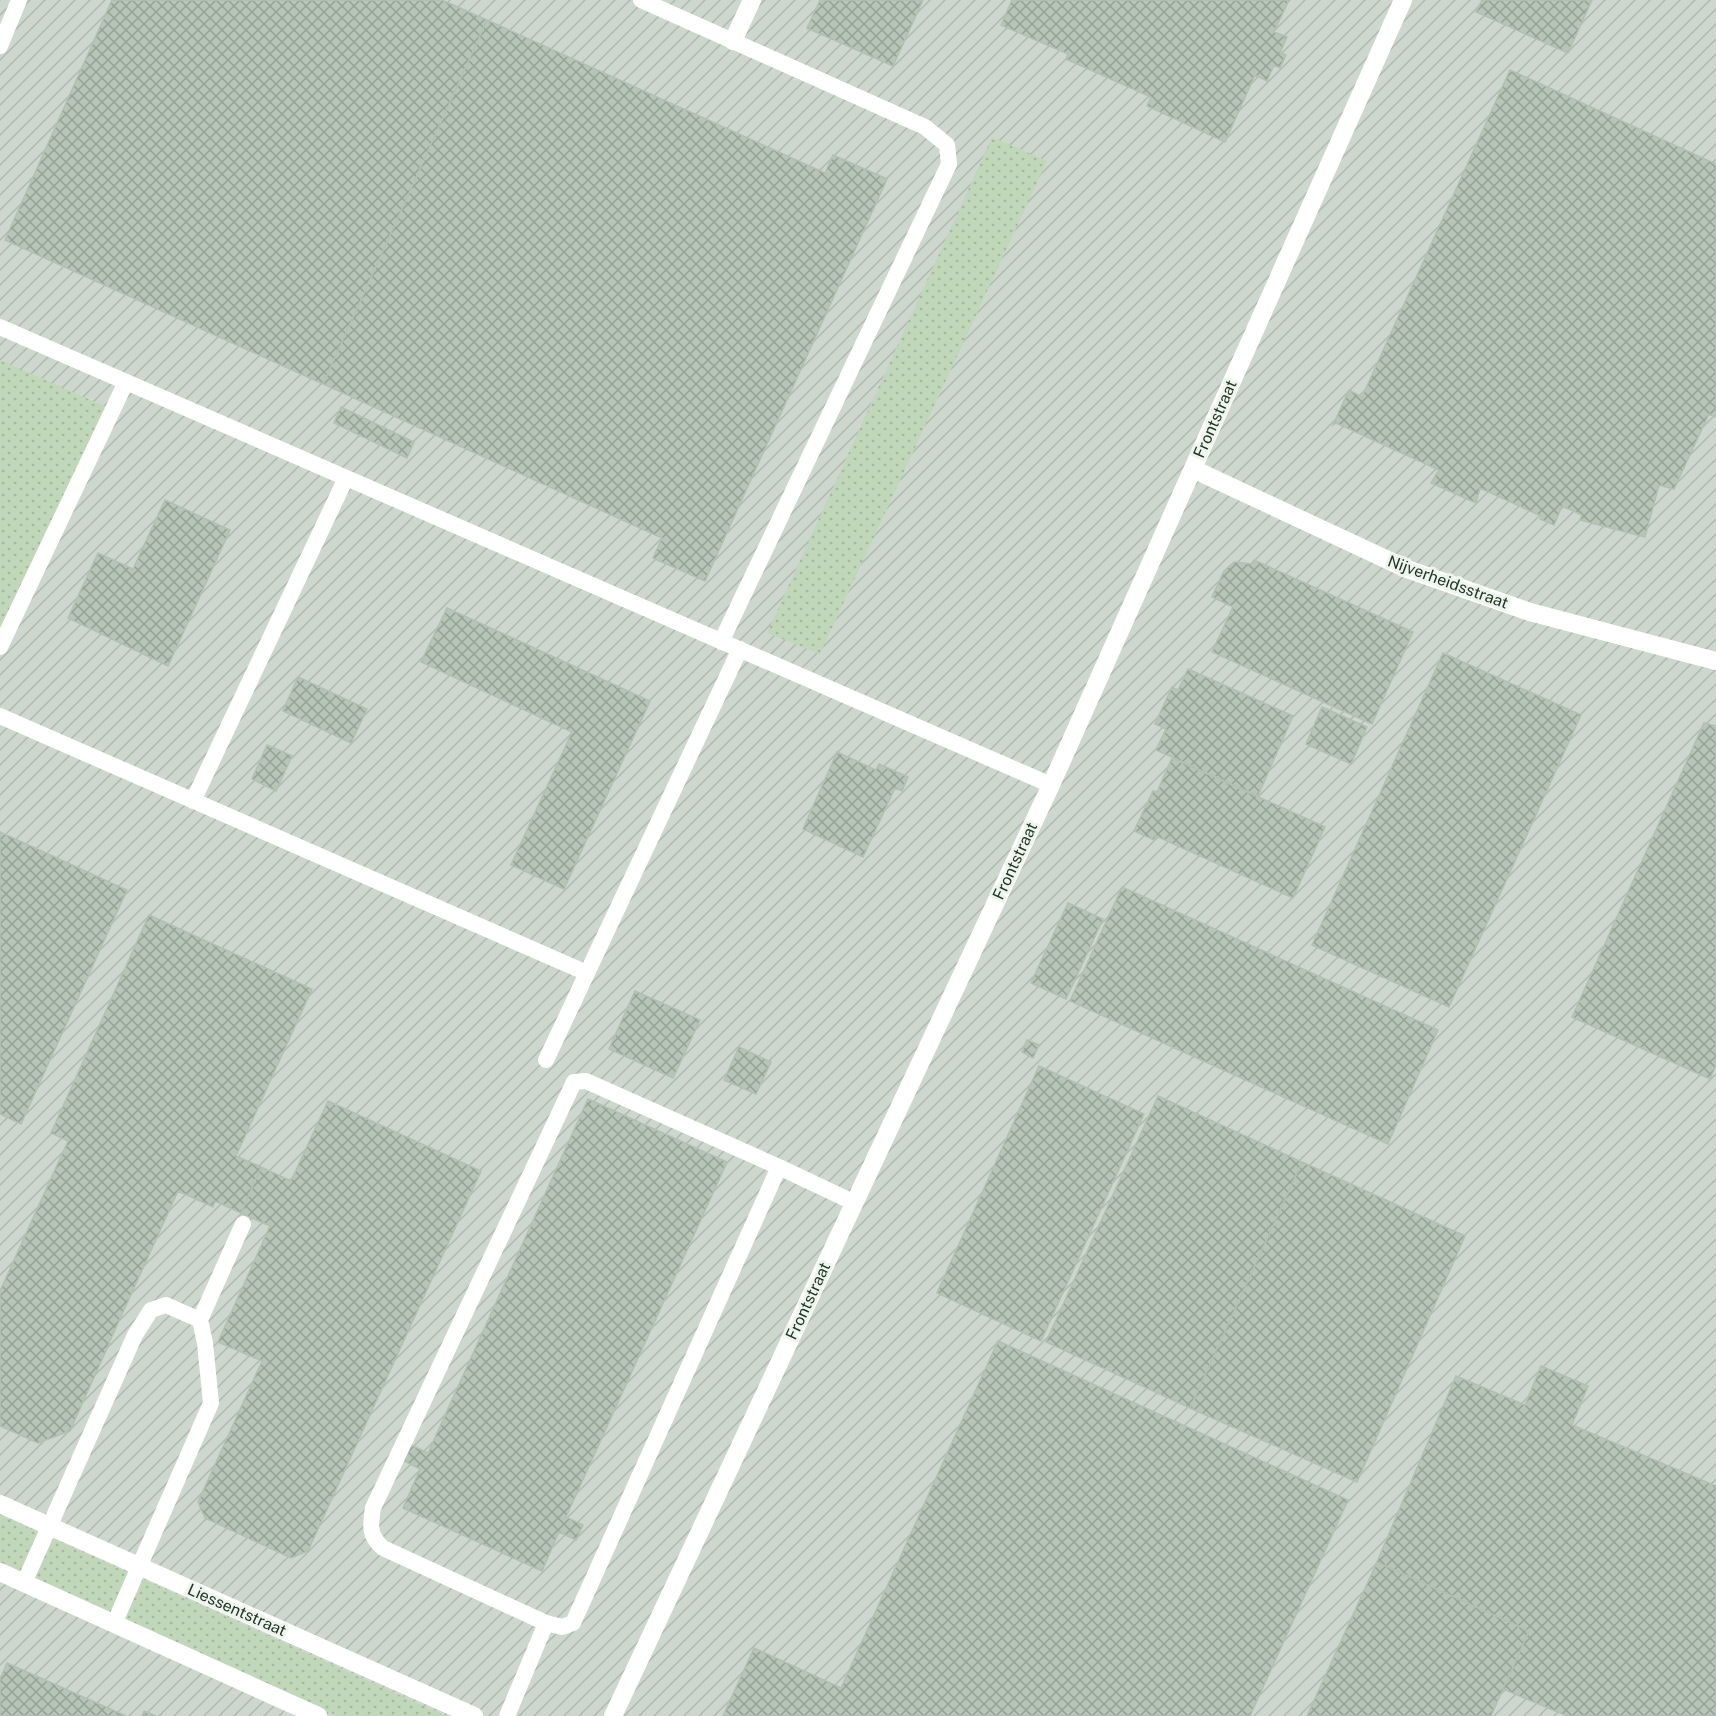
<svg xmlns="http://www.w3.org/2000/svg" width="1716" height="1716" font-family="'Public Sans',sans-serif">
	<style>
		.industrial { fill: url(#industrial-furrows) }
		.green { fill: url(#green-dots) }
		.building { fill: url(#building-cross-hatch); stroke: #b2c0b2; stroke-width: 1.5 }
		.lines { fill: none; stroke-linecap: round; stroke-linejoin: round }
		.service { stroke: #fff; stroke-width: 16 }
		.minor { stroke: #fff; stroke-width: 18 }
		.tertiary { stroke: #fff; stroke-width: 18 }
		.labels { text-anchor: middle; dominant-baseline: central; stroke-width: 6; stroke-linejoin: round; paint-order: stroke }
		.street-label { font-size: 16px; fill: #223525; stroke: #eef5ee }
	</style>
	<defs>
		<pattern id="industrial-furrows" width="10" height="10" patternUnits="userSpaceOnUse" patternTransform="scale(1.5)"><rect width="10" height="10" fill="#cdd7cd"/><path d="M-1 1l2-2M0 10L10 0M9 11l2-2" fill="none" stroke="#b0b9b0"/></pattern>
		<pattern id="green-dots" width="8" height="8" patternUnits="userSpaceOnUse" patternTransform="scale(1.5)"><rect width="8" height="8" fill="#c1d7b9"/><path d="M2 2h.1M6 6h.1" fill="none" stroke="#a6b99f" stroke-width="1.8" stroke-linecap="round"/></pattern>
		<pattern id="building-cross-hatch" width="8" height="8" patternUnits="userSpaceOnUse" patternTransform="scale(1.5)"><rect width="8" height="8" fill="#b7c5b8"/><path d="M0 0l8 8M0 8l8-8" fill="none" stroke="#94a195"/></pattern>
	</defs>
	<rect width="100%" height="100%" fill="#dee8de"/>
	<path class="industrial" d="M0 0H1716V1716H0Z"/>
	<path class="green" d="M992 137 1047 161 820 654 767 633Z
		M0 360 109 408 0 643Z
		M0 1515 446 1716H337L0 1562Z"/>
	<path class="building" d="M112 0H442L487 20 323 384 5 240Z
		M820 0H923L893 66 807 28Z
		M1012 0H1289L1274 32 1287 37 1280 53 1286 55 1280 68 1274 65 1267 81 1255 75 1225 142 1147 106 1151 97 1066 59 1068 54 1001 25Z
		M1482 0H1592L1568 53 1476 12Z
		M487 20 825 173 833 155 887 179 705 581 653 558 662 538 323 384Z
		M1510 70 1716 164V417L1709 414 1674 489 1659 485 1645 537 1580 520 1582 515 1562 506 1554 525 1540 519 1541 516 1480 488 1476 503 1431 483 1439 470 1336 423 1333 425 1349 390 1362 397Z
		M341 407 414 442 407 458 334 423Z
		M165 500 230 530 168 666 68 618 98 553 133 569Z
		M1254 560 1413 632 1372 724 1212 652 1233 607 1212 597 1224 571 1234 562 1252 564Z
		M447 608 650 701 564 889 511 865 572 732 421 662Z
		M1443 653 1581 715 1449 1007 1312 945Z
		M1188 669 1293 716 1258 796 1156 750 1166 729 1155 724 1172 687 1178 690Z
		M298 677 367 709 351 743 283 711Z
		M1322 707 1367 727 1351 764 1306 744Z
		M1704 723 1716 726V1065L1710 1079 1572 1017Z
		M267 745 292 756 276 791 252 779Z
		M837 752 876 770 879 764 908 777 902 791 895 788 863 857 803 829Z
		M1172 758 1325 827 1293 898 1156 836 1154 840 1134 831 1153 791 1157 792Z
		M0 832 127 890 21 1124 0 1114Z
		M1122 887 1438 1030 1388 1144 1070 1001Z
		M1068 903 1103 919 1066 999 1031 983Z
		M149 915 312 989 236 1156 261 1167 241 1213 215 1201 213 1207 178 1191 109 1343 112 1344H109L70 1431 38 1443 0 1426V1291L68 1141 51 1133Z
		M635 991 700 1020 673 1078 609 1049Z
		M1027 1040 1039 1045 1033 1058 1022 1052Z
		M739 1047 771 1062 756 1094 724 1080Z
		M1039 1066 1144 1114 1041 1341 937 1293Z
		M1158 1096 1302 1162 1190 1408 1046 1342Z
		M588 1099 727 1162 566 1517 583 1525 576 1540 559 1532 542 1571 403 1508 420 1469 404 1461 411 1445 428 1453Z
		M328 1101 481 1171 308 1551 291 1558 205 1518 198 1502 262 1361 218 1342 270 1226 241 1213 261 1167 291 1181Z
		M1302 1162 1465 1236 1357 1482 1190 1408Z
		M998 1341 1348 1500 1250 1716H723L754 1648 841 1688Z
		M1541 1366 1588 1386 1572 1425 1716 1486V1716H1567L1503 1689 1529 1631 1377 1562 1456 1376 1525 1405Z
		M1377 1562 1529 1631 1491 1716H1307Z
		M7 1663 126 1716H0V1679Z
		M144 1711 156 1716H142Z"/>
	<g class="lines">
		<path class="service" d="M641 0 925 127 947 145 949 164 721 642
			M0 46 19 0
			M0 327 1051 785
			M0 647 126 382
			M0 716 587 973
			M193 801 346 478
			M546 1060 740 649
			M24 1583 135 1335 151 1310 166 1305 200 1320
			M546 1623 383 1548C369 1536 370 1526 373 1508L574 1082 586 1081 779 1167
			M114 1624 211 1403 205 1343 200 1320 243 1224
			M507 1716 546 1623 562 1627 573 1623 779 1167 855 1203"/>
		<path class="minor" d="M733 41 752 0
			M1193 469 1407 569 1530 612 1716 661
			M613 1716 1051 785 1403 0"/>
		<path class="tertiary" d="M0 1504 474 1716
			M0 1572 318 1716"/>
	</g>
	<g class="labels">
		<g class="street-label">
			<text transform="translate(1215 419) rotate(-66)">Frontstraat</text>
			<text transform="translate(1448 582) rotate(20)">Nijverheidsstraat</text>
			<text transform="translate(1015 861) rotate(-65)">Frontstraat</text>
			<text transform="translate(808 1301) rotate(-65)">Frontstraat</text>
			<text transform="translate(237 1610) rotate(24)">Liessentstraat</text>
		</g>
	</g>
</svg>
